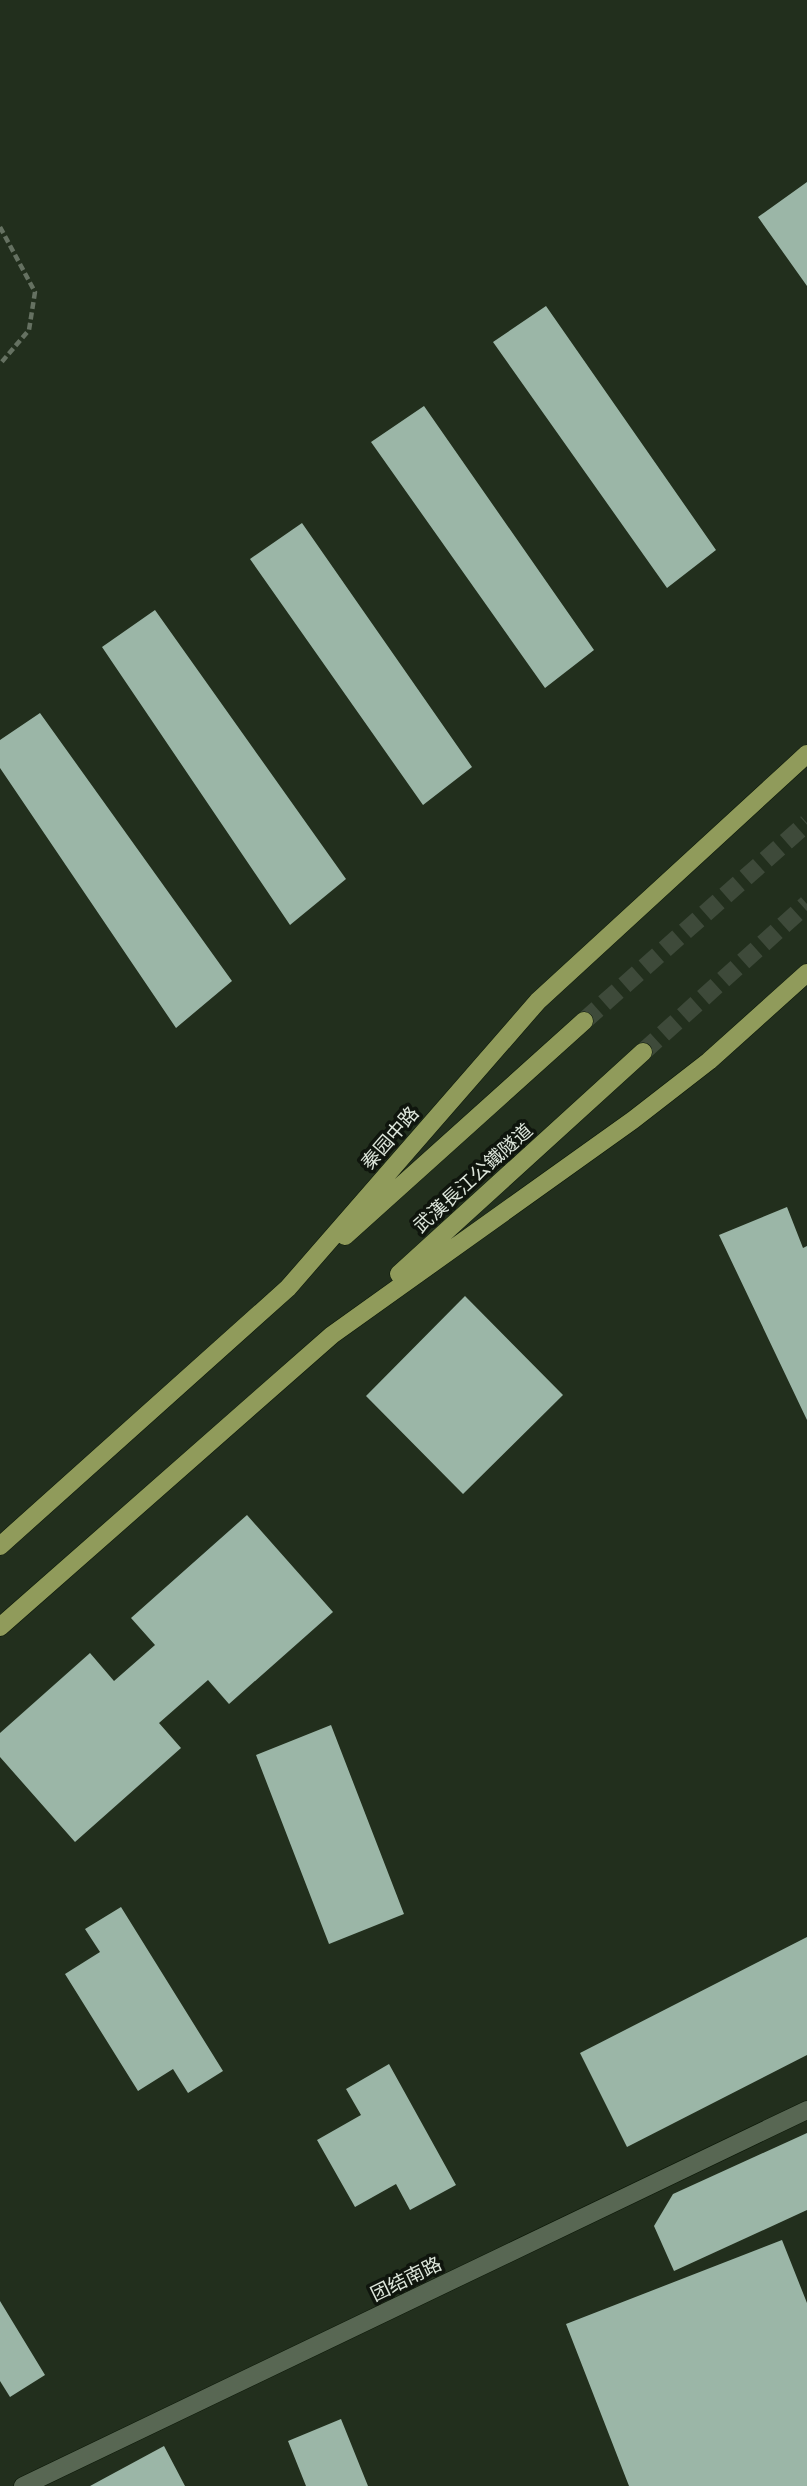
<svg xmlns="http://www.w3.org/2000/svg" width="807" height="2486" font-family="'Work Sans','Noto Sans SC',sans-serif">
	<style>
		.building { fill: #9bb6a7 }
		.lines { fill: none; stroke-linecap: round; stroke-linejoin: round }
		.major-tunnel { stroke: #3e4a3a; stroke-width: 18; stroke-dasharray: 18 9; stroke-linecap: butt }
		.minor-casing { stroke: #0b1707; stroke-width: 19 }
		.major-casing { stroke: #0b1707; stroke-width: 19 }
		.path { stroke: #657161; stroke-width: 4.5; stroke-dasharray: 7 3.5; stroke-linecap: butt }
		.minor { stroke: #586753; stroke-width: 18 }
		.major { stroke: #909b5b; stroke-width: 18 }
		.labels { text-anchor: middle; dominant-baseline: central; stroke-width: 7; stroke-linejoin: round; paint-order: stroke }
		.street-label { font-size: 19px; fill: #dde6db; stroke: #0f150d }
	</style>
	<rect width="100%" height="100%" fill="#222f1d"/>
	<path class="building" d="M807 182V286L758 217Z
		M546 306 716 550 667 588 493 342Z
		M424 406 594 650 545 688 371 442Z
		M302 523 472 767 423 805 250 559Z
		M155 610 346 879 290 925 102 647Z
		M40 713 232 981 176 1028 0 768V740Z
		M787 1207 803 1248 807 1246V1420L719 1235Z
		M465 1296 563 1395 463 1494 366 1396Z
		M247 1515 333 1612 229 1704 208 1680 159 1723 181 1748 75 1842 0 1757V1733L90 1653 114 1681 155 1645 131 1618Z
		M331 1725 404 1914 329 1944 256 1755Z
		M121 1907 223 2071 188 2093 173 2069 138 2091 65 1974 100 1952 85 1929Z
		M807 1937V2055L627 2147 580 2053Z
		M389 2064 456 2185 410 2210 396 2184 355 2207 317 2140 361 2115 346 2089Z
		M807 2133V2210L674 2271 654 2226 673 2194Z
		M782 2240 807 2303V2486H629L566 2324Z
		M0 2301 45 2375 10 2397 0 2381Z
		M341 2419 368 2486H306L288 2441Z
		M164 2446 185 2486H90Z"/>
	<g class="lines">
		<path class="major-tunnel" d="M584 1021 807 823
			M643 1052 807 904"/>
		<g class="minor-casing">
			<path id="minor" d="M23 2486 807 2110"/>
		</g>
		<g class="major-casing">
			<path id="major" d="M345 1236 584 1021
				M399 1274 643 1052
				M0 1546 288 1288 538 1001 807 754
				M0 1627 332 1335 633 1120 709 1061 807 973"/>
		</g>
		<path class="path" d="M0 227 35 292 29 330 0 364"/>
		<use href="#minor" class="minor"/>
		<use href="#major" class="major"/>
	</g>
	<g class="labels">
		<g class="street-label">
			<text transform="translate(390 1138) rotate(-49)">秦园中路</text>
			<text transform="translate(473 1178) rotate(-42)">武漢長江公鐵隧道</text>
			<text transform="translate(406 2279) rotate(-26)">团结南路</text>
		</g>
	</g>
</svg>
